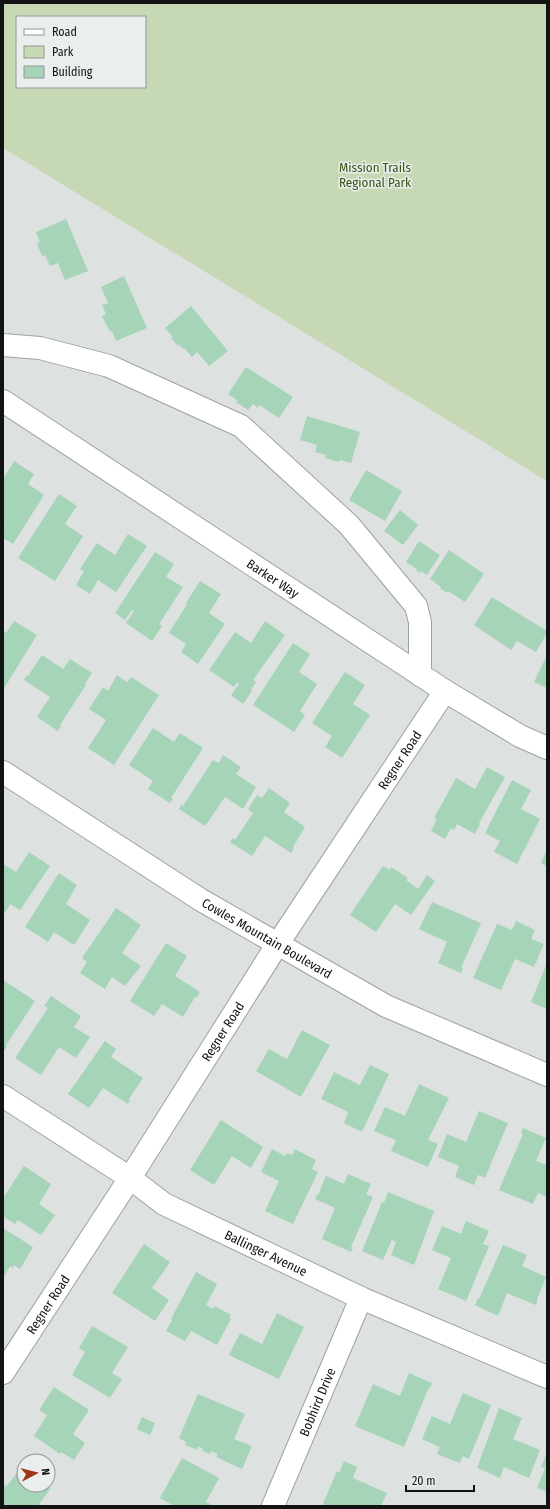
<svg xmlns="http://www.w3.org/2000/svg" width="550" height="1509" font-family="'Fira Sans Condensed',sans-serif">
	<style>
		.green { fill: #c7d8b5; fill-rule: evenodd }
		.building { fill: #a6d4b8 }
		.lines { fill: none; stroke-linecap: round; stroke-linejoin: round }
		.minor-casing { stroke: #9da1a1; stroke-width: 24 }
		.minor { stroke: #fff; stroke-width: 22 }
		.labels { text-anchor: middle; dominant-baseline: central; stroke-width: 3; stroke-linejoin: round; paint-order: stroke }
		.park-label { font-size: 13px; fill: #3b5315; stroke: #eaeeed }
		.street-label { font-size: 13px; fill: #121313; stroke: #eaeeed }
	</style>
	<rect width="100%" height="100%" fill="#dde1e0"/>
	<path class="green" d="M3 3H547V481L3 148ZM17 17H145V87H17Z"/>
	<path class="building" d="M66 219 88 271 65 280 58 263 50 266 45 255 42 256 37 243 40 242 36 232Z
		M124 276 147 328 116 341 112 331 110 332 102 316 106 314 102 305 108 303 101 287Z
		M191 306 228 351 209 366 197 352 192 357 184 348 183 349 179 344 178 346 171 338 173 337 165 328Z
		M246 367 293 397 279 418 259 405 258 408 253 404 248 410 236 402 237 400 228 394Z
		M307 416 360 432 351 463 340 460 339 462 325 458 326 455 315 452 317 445 300 440Z
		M14 461 34 474 28 484 44 495 13 544 3 538V530L5 527 3 526V479Z
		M366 470 402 491 385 521 349 500Z
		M59 494 77 506 65 524 83 536 55 581 18 558Z
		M400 510 418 525 403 545 384 531Z
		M128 534 147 546 116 592 98 580 90 594 76 585 84 571 80 569 97 543 115 555Z
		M419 541 440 555 427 575 421 571 420 573 416 570 417 569 406 562Z
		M449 550 484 574 465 602 448 591 447 593 440 588 441 587 430 579Z
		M155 552 174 564 166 577 183 587 159 624 162 626 152 641 126 623 134 611 132 610 125 620 115 613Z
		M200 581 221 594 209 613 225 624 198 664 181 652 186 644 169 633 187 604 186 603Z
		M492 597 547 631V633L536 652 517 641 511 650 474 625Z
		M14 621 37 635 3 690V631L6 633Z
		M265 621 285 635 253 680 256 682 251 690 252 691 243 704 231 695 239 684 237 682 234 687 209 670 235 632 251 643Z
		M293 643 310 654 299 672 317 684 300 711 305 715 294 732 253 705Z
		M42 655 63 669 70 659 92 673 85 684 86 685 60 725 61 726 58 731 37 717 50 697 24 680 27 675 28 676Z
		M545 659H547V688L534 682Z
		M345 672 365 685 353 704 370 715 342 758 325 747 332 736 312 723Z
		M117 675 127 682 131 677 159 695 114 765 88 748 106 720 89 709 103 687 108 691Z
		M153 728 174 742 180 733 203 748 171 798 173 799 170 803 148 789 153 781 129 765Z
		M223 755 241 767 236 774 256 787 243 809 225 797 205 826 179 809 181 805 183 806 213 760 219 763Z
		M487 767 505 777 479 823 480 824 475 834 457 824 454 830 451 828 445 839 431 831 437 819 434 818 456 778 475 789Z
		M512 780 531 790 521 809 540 819 517 864 494 852 500 841 485 833Z
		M269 788 290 803 284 812 305 827 293 847 294 848 291 853 265 836 252 856 230 842 233 838 235 840 253 813 248 809 257 795 262 798Z
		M547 849V866L541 863Z
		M29 852 50 866 20 910 10 904 5 913 3 911V864L16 872Z
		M383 866 390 870 391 867 408 878 406 880 418 889 427 875 435 881 411 915 395 904 376 932 350 915Z
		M59 873 77 885 66 904 90 920 74 945 54 932 48 942 25 927Z
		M432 902 481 923 461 968H463L461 973 438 963 447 942 419 929Z
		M116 908 141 925 122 953 141 966 125 986 112 977 105 989 80 973 87 962 82 958Z
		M516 921 535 930 531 939 544 944 534 967 515 959 501 990 473 978 497 924 512 930Z
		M166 943 187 956 175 976 200 992 197 997H195L183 1017 162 1004 154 1016 130 1001Z
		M547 963V1009L531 1002Z
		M3 980 35 1001 6 1045 7 1046 3 1053Z
		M51 996 81 1016 74 1027 90 1037 76 1058 59 1047 41 1075 15 1058 48 1008 44 1006Z
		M302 1030 330 1045 301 1097 256 1071 269 1049 287 1059Z
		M105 1041 116 1049 111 1057 143 1078 129 1099 130 1100 128 1104 103 1088 89 1108 68 1094Z
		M370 1065 389 1074 362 1132 344 1123 348 1112 321 1099 334 1072 360 1085Z
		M419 1084 449 1098 428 1140 438 1144 428 1167 391 1151 396 1140 374 1131 385 1107 405 1116Z
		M479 1111 508 1123 485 1178 478 1175 474 1185 455 1177 459 1166 438 1157 447 1134 466 1142Z
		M221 1120 263 1147 251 1168 232 1156 214 1185 190 1170Z
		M523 1128 546 1138 536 1161 547 1165V1197L538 1193 533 1204 499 1190 523 1134 521 1133Z
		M272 1149 285 1156 287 1153 292 1155 295 1149 316 1160 312 1169 318 1172 293 1224 265 1211 279 1181 261 1172Z
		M24 1166 51 1184 39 1204 55 1215 41 1235 18 1220 15 1224 3 1216V1198Z
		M348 1174 371 1184 366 1194 373 1197 351 1247 353 1248 351 1252 322 1239 335 1208 315 1199 317 1195H318L326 1176 344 1184Z
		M388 1192 434 1211 414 1265 391 1255 396 1242 392 1240 383 1260 362 1251 382 1202 384 1203Z
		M466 1221 489 1231 483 1244 489 1246 466 1301 438 1289 451 1258 432 1250 442 1226 461 1234Z
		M3 1228 33 1247 20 1269 14 1265 13 1268 10 1266 3 1278Z
		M144 1244 170 1262 152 1288 169 1300 155 1321 112 1293Z
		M503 1245 527 1255 522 1266 546 1277 537 1299H538L536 1305 507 1293 498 1316 475 1305 478 1298 479 1299Z
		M196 1272 217 1284 206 1305 213 1309 215 1306 231 1315 229 1318 231 1319 217 1345 191 1331 185 1341 166 1331 172 1320 171 1319Z
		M277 1313 304 1327 279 1379 229 1355 240 1333 262 1344Z
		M92 1326 128 1347 112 1373 122 1379 110 1398 72 1375 85 1352 79 1348Z
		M409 1373 432 1383 430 1388 429 1387 404 1447 355 1426 373 1384 400 1396Z
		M54 1387 89 1410 73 1434 85 1443 74 1460 61 1452 60 1454 34 1436 47 1415 39 1410Z
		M463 1393 491 1405 469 1459 463 1456 460 1463 437 1454 440 1447 422 1439 432 1416 450 1424Z
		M198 1394 245 1414 234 1439 252 1446 242 1469 216 1457 218 1454 211 1451 210 1454 202 1451 203 1449 198 1446 197 1450 185 1445 186 1442 179 1438Z
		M499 1408 522 1418 513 1439 540 1450 529 1478 504 1467 500 1478 477 1468Z
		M142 1417 155 1423 150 1435 137 1429Z
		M547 1452V1492L537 1488 545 1468 541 1467Z
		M182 1458 219 1478 206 1502 213 1506H174L160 1498Z
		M344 1461 357 1467 353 1478 387 1493 381 1506H322L337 1471 339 1473Z
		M23 1465 24 1466V1485H48L51 1488 39 1504 42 1506H3V1484L6 1487Z"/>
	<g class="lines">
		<g class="minor-casing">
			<g id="minor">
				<path d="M3 345 40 348 109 366 241 426 349 525 416 606 420 622V675"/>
				<path id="s1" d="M3 401 445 691 520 736 547 748"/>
				<path id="s2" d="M3 772 201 900 386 1006 547 1075"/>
				<path id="s3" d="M3 1096 130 1178 164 1204 361 1298 547 1377"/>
				<path id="s4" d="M3 1373 130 1178 277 945 445 691"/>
				<path id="s5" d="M273 1506 361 1298"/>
			</g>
		</g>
		<use href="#minor" class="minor"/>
	</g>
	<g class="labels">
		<g class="park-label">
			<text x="375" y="167">Mission Trails<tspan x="375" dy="15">Regional Park</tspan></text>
		</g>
		<g class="street-label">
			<text stroke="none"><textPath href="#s1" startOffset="323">Barker Way</textPath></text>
			<text stroke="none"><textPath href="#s4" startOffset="730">Regner Road</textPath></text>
			<text stroke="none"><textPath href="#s2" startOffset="312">Cowles Mountain Boulevard</textPath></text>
			<text stroke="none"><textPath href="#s4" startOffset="406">Regner Road</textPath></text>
			<text stroke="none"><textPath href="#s3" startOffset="307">Ballinger Avenue</textPath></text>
			<text stroke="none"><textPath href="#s4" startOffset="82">Regner Road</textPath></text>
			<text stroke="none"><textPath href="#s5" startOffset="113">Bobhird Drive</textPath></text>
		</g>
	</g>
	<rect width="550" height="1509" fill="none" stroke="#121313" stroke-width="8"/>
	<rect x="16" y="16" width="130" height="72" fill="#eaeeed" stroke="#949696"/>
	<rect x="24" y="29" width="20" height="6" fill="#ffffff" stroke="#949696"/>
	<text x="52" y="36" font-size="12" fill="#121313">Road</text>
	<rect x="24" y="46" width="20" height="12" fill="#c7d8b5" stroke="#949696"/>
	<text x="52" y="56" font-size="12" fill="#121313">Park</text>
	<rect x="24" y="66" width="20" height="12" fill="#a6d4b8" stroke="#949696"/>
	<text x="52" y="76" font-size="12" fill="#121313">Building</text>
	<g transform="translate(36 1473) rotate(83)"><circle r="19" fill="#eaeeed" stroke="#949696"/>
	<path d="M0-3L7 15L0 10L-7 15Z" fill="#9e3713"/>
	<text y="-6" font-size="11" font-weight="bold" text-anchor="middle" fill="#121313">N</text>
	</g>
	<path d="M406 1485v6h68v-6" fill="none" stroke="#121313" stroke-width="2"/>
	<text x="412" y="1485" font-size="12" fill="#121313" stroke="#eaeeed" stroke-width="3" paint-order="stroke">20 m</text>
</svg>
